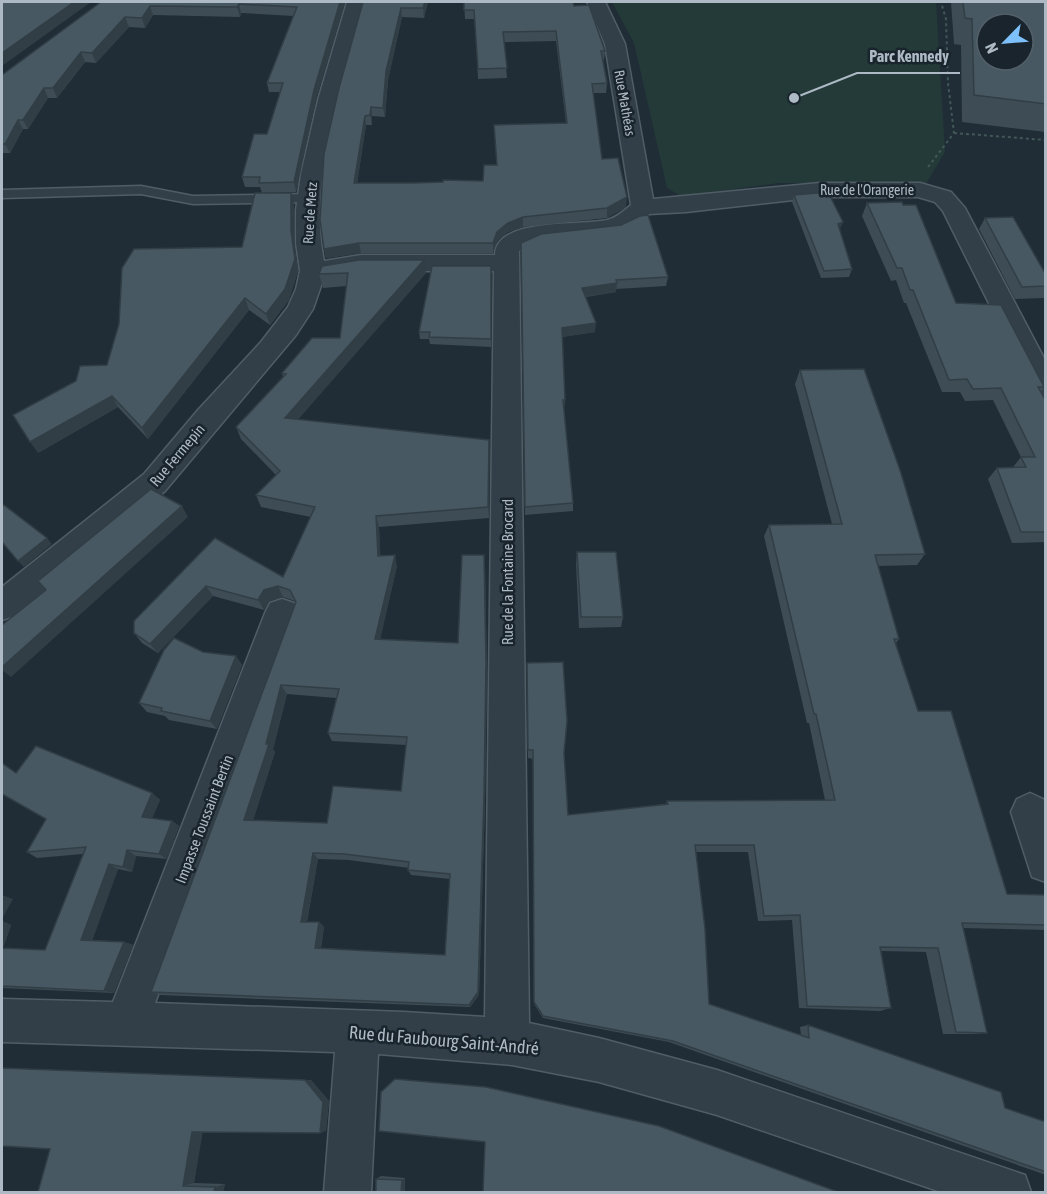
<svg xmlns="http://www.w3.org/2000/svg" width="1047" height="1194" font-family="'Asap Condensed',sans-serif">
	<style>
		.green { fill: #233a39 }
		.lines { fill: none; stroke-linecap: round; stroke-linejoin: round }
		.service-casing { stroke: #515d66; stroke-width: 3 }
		.minor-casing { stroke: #515d66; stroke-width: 3 }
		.path { stroke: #415756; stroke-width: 2; stroke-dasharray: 3 3; stroke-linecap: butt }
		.service { fill: #333f48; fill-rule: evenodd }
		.minor { fill: #333f48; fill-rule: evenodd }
		.wall { fill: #3d4c55; fill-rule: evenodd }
		.shaded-wall { fill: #323e45 }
		.building { fill: #475863; stroke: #323e45; stroke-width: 1.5; fill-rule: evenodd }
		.labels { text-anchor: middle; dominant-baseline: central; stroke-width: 5; stroke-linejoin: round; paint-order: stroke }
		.far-street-label { font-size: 14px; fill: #adbac5; stroke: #19242c }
		.street-label { font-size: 15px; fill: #adbac5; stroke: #19242c }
		.near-street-label { font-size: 18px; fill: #adbac5; stroke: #19242c }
		.leader { fill: none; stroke: #adbac5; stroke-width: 2 }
		.callout-dot { fill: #adbac5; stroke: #19242c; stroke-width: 2 }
		.callout-label { font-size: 16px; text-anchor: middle; font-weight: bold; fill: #adbac5; stroke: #19242c; stroke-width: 5; stroke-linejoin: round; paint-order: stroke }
	</style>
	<rect width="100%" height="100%" fill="#202d37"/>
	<path class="green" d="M612 2H936L945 152 926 184 780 183 681 196 667 188 634 43Z"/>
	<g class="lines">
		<g class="service-casing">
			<path id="service" d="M141 186 193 196 309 194 315 198 309 202 193 204 141 194 2 198V190Z"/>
		</g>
		<g class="minor-casing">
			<path id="minor" d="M347 2H365C344 82 307 178 324 261L361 255H495C495 217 583 226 607 220 616 218 624 211 631 205L605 44 587 2H605L625 44 653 199 820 183H920L951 192 965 208 1046 362V400L1036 397 1032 390 943 211 935 202 918 197H820L686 212 649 214 633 227 620 232 540 241 519 251 529 1023 599 1038 717 1070 1025 1175 1031 1192H941L717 1115 599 1082 512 1065 378 1054 371 1192H324L335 1052 2 1042V999L113 1002 265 613 270 603 282 599 294 603 299 613 155 1003 404 1012 485 1017 494 271H361L324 277 313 309 296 335 165 491 14 616 2 620V587L144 474 198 410 261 342 288 307 296 289 300 271 296 243V210L301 174 318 100Z
				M1030 793 1043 799 1046 803V882L1032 877 1011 812 1017 799Z"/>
		</g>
		<path class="path" d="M954 133 1046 140
			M928 167 954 133 948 83 946 19 941 2"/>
		<use href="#service" class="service"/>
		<use href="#minor" class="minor"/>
	</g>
	<path class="wall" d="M101 2H345L316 99 296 192 262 193 260 187H245L242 177 267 134 280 92H269L267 83 293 16 241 13 240 17 153 15 145 28 129 27 96 63 85 62 57 98H48L28 129H23L10 153H2V75Z
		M363 2H428L424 18 402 17 388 80 385 117 372 116V125H366L357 183H413L483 181 496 165 566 123 556 41 504 42 507 78 478 79 475 19H465L464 2 574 6 605 51 604 60H603L607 83 606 93H593L602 159 626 207 607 218 523 227 508 232 497 241 493 253H361L326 258 324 249Z
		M951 2H1046V132L962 122 961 45 954 44Z
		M794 195 843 222 839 229 852 269 849 277 821 278 792 202Z
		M867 203 956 303 1044 387 1041 392 1046 401V542L1012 543 988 479 997 468 1013 467 1021 457 993 400 965 401 960 392H942L906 303H904L896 280 891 281 862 216Z
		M294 204V243L298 271 289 300 270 325 249 310 148 439 118 407 38 453 107 365 242 247Z
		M985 218 1046 275V296L1044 298 1015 299 979 229Z
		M521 243 668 277 666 286 616 289V292L586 297 595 332 562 337 565 400 564 408 573 503V511L525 515Z
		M322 266 426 273 298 419 489 440V518L379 527 380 556 397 566 380 639 458 643 485 566 487 674 485 802 479 995 470 1007 160 995 151 992 296 603 295 601 283 597 269 601 264 610 213 596 158 653 142 643 134 633 215 538 283 577 311 517 261 507 256 495 276 475 241 439 236 427 283 377 282 373 340 338 347 286 323 288 319 274ZM287 694 336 698 328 733 332 741 406 745 401 791 327 823 253 820 275 752 273 749ZM318 859 349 860 409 868 408 870 411 875 450 879 445 955 321 948 324 927 319 922H307Z
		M491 266V347L430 344 429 339H420L419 332Z
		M800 370 925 554 917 565 878 566 899 639 896 643 918 711 1007 894 1046 895V930L963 928 987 1033 974 1034H943L926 952 881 951 891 1008 880 1011 799 1008 792 920 758 921 748 852H696L709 1004 801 1035 800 1027 808 1025 1005 1108 1046 1122V1175L669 1042 543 1018 534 1004 533 759 528 758 527 663 564 753 568 815 666 805 667 801 825 800 809 723H807L764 536 769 525 832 524 795 384Z
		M577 552 623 617 621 627 579 628 576 564Z
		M203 652 236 656 242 665 217 729 169 720 165 716 147 712 139 703Z
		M2 763 16 773 152 793 160 800 152 818 172 821 179 826 167 859 136 856 132 872 118 869 92 940 124 942 133 945 114 993 2 988V921L11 925 3 948 45 950 83 854 37 858 27 852 46 819Z
		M311 1080 329 1101 326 1131 202 1132 194 1183 225 1184 223 1192H38Z
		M381 1176 405 1178V1192H376V1179Z"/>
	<path class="shaded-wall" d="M74 2H91L2 66V53Z
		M340 2H345L316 99 296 192 294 182 314 90Z
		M425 2H428L424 18 423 8Z
		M239 4 241 13 240 17 237 7Z
		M150 6 153 15 145 28 142 18Z
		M401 8 402 17 388 80 385 117 383 108 386 71Z
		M125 17 129 27 96 63 92 53Z
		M81 52 85 62 57 98 53 88Z
		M44 88 48 98 28 129 23 120Z
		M371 107 372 116V125L370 115Z
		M365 116 366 125 356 192 354 183Z
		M18 120 23 129 10 153 5 144Z
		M291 193 294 204V243L298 271 289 300 270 325 266 314 291 231Z
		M627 197 626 207 607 218V208Z
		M523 217V227L508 232 497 241 493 253V243L497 232 508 223Z
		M843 222 840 229 835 231 838 224Z
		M359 243 361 253 326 258 324 249Z
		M424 260 426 273 289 430 285 418Z
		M617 283 616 292 582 297V288Z
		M245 298 249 310 148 439 142 428Z
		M596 323 595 332 561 337 562 328Z
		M112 396 118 407 38 453 30 442Z
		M489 440 490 452 489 518 488 507Z
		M182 506 188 517 11 677 2 670V667Z
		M376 516 379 527 381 567 378 556Z
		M47 538 52 544 24 567 18 561Z
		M395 555 397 566 378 649 375 639Z
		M484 555 487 674 485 802 479 995 470 1007 469 1005Z
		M206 586 213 596 158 653 150 644Z
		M278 586 283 597 269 601 264 610 258 600 264 590Z
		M236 656 242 665 217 729 210 721Z
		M281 685 287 694 273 749 275 752 251 827 244 820Z
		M152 793 160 800 150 823 142 817Z
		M172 821 179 826 167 859 159 854Z
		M127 850 136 856 132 872 123 867Z
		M313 853 318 859 306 926 301 922Z
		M109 864 118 869 91 944 81 940Z
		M2 895 13 899 2 919Z
		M2 921 11 925 2 951Z
		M319 922 324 927 320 952 315 948Z
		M124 942 133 945 114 993 104 991Z
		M305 1080H311L329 1101 326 1131 320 1133Z
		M203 1131 194 1183 183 1186 192 1132Z
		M405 1178V1192H401L402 1180Z
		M225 1184 223 1192H214L215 1187Z"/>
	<path class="building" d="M2 2H74L2 53Z
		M101 2H340L314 90 294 182 259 183 260 177H242L254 134H267L283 83H267L297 7 239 4 237 7 150 6 142 18 125 17 92 53 81 52 53 88H44L23 120H18L5 144H2V75Z
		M363 2H425L423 8H401L386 71 383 108 371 107 370 115 365 116 354 183H413L443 182V180L483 181 484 165H497L494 125 567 123 556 31 503 32 507 68 478 69 474 10H464V2H573L574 6 589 5 605 51H601L607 83 592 84 602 159 618 158 627 197 607 208 523 217 508 223 497 232 493 243H359L324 249 320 220 324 154 339 88Z
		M963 2H1046V104L974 95 972 19 965 18ZM987 24H1023V60H987Z
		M828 192 843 222 838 224 852 269 824 271 794 195Z
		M255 193H291V231L295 259 285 289 266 314 245 298 142 428 112 396 30 442 13 415 76 381 80 366 107 365 119 324 122 268 134 249 242 247Z
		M902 202 903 205H916L956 303 1001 305 1044 387H1038L1046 401V532H1021L997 468 1026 467 1021 457H1035L1001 388 973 389 967 379 949 380 913 290H910L902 268H897L867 203Z
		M648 215 668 277 616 280 617 283 582 288 596 323 562 328 565 400H563L573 503 525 507 521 243 541 234 621 225 640 216Z
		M1013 217 1046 275V286L1022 287 985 218Z
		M359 260H424L285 418 489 440 488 507 376 516 378 556 395 555 375 639 458 643 462 555H484L486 664 484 795 478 992 469 1005 151 992 296 602 290 590 278 586 264 590 258 600 206 586 150 644 134 633V621L215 538 283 577 315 507 256 495 280 471 236 427 286 374 282 373 312 338H340L348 273 319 274 322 266ZM281 685 339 689 328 733 407 737 401 791 333 786 327 823 244 820 269 744H266ZM313 853 344 854 409 862 408 870 450 874 445 955 315 948 319 922H301Z
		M432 266H491V339L429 337 430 332H419Z
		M864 369 901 473 925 554 875 555 899 639H894L918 711H951L1007 894 1046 895V925L962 923 987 1033 956 1032 938 948 880 947 891 1008 807 1006 800 915 764 916 754 845H695L705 929 709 1004 809 1038 808 1025 1001 1092 1005 1108 1046 1122V1172L673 1041 543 1016 534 1002 533 750H528L527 663 563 662 567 721 564 753 568 815 668 804 667 801 835 800 816 714H814L769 525 842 524 800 370Z
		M151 489 182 506 2 667V625L46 590 38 581Z
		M4 505 47 538 18 561 2 542V507Z
		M577 552H616L623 617H581Z
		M174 638 203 652 236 656 210 721 161 711 162 708 139 703 164 650Z
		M36 746 152 793 142 817 172 821 159 854 127 850 123 867 109 864 81 940 124 942 104 991 2 986V948L45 950 86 847 27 852 46 819 2 794V763L16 773Z
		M2 1068 305 1080 323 1102 320 1133 192 1132 183 1186 215 1187 214 1192H38L50 1149 2 1146Z
		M395 1079 486 1087 659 1126 838 1192H483L485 1142 379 1131 381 1092Z
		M376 1179 402 1180 401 1192H376Z"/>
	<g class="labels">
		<g class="far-street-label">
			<text transform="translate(625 103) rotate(80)">Rue Mathéas</text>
			<text x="867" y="190">Rue de l'Orangerie</text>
			<text transform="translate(310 213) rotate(-86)">Rue de Metz</text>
		</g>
		<g class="street-label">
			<text transform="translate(177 455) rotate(-50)">Rue Fermepin</text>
			<text transform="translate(507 572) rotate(-90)">Rue de la Fontaine Brocard</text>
			<text transform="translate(204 819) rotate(-69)">Impasse Toussaint Bertin</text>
		</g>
		<g class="near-street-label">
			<text transform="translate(444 1040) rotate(5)">Rue du Faubourg Saint-André</text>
		</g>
	</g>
	<path class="leader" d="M794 98L857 73H960"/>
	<circle class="callout-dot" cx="794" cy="98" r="6"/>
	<g class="callout-label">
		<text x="909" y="62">Parc Kennedy</text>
	</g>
	<rect width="1047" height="1194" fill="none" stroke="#adbac5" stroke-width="6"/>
	<g transform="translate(1005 42) rotate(245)"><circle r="28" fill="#19242c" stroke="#546069" stroke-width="1.5"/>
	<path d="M0-4.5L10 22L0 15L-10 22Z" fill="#7ec0f9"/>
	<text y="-9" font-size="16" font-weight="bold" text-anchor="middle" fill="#adbac5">N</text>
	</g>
</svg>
